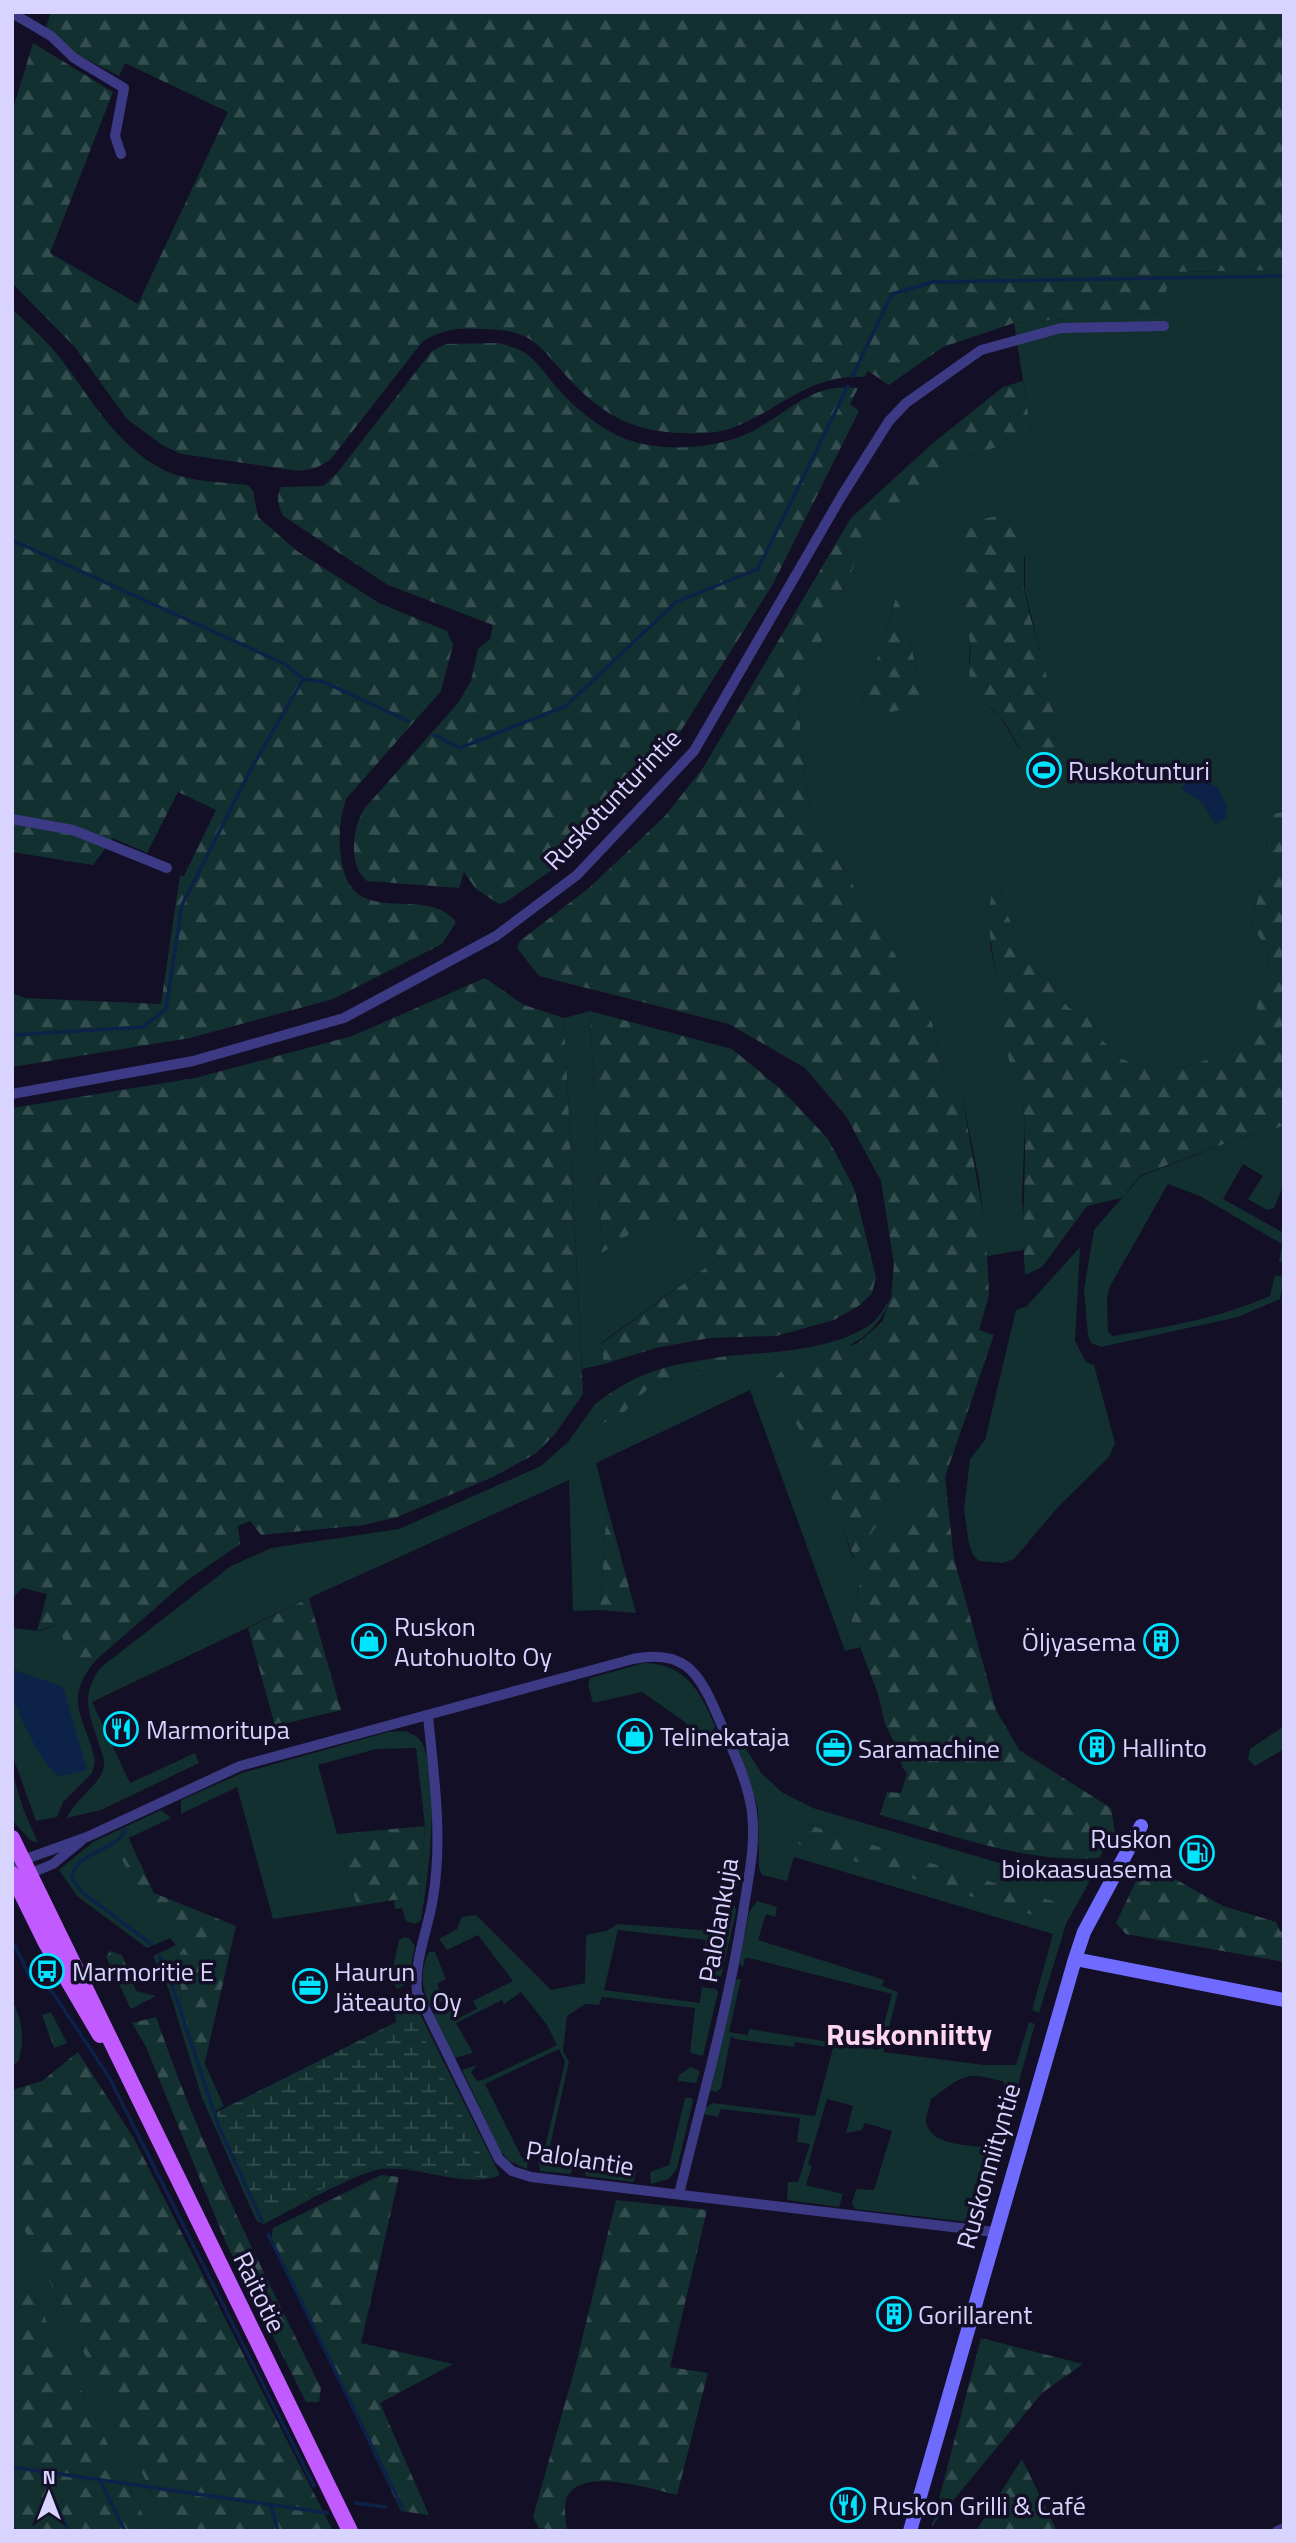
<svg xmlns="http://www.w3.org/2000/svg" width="1296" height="2543" font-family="'Titillium Web',sans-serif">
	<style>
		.green { fill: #12302f; fill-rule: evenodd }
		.forest { fill: url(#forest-firs) }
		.wetland { fill: url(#wetland-marsh) }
		.water { fill: #0c2248 }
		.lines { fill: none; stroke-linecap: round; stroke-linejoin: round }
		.stream { stroke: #0c2248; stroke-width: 3.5 }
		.street { stroke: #3d3a85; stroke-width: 10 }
		.secondary { stroke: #6f6bff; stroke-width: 14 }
		.primary { stroke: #c25bff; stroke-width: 16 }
		.labels { text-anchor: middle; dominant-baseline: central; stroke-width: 7; stroke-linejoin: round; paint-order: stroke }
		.poi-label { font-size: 26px; fill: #d9d4ff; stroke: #130f26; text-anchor: start }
		.street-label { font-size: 26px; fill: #d9d4ff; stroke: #130f26 }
		.quarter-label { font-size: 30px; font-weight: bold; fill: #ffd6f0; stroke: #130f26 }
	</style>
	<defs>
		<pattern id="forest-firs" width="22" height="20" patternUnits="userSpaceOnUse" patternTransform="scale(1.75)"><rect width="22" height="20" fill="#12302f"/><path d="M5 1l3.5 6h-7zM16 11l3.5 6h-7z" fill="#344d4e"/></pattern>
		<pattern id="wetland-marsh" width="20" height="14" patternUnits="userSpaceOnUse" patternTransform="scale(1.75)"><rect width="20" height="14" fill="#12302f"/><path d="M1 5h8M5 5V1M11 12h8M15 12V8" fill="none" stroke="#344d4e"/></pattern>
	</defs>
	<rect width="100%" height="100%" fill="#130f26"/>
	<path class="green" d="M1284 270V812L1270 814 1266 821 1267 863 1251 924 1268 951 1267 970 1259 995 1253 1028 1243 1044 1224 1055 1168 1071 1139 1066 1122 1059 1099 1037 1090 1016 1069 1008 1058 995 1034 951 1019 943 1001 898 1002 883 990 945 1004 1007 1006 1048 1021 1091 1025 1124 1022 1201 1026 1235 1023 1250 988 1256 979 1180 960 1086 946 1082 933 1025 919 994 811 816 803 764 798 696 865 540 957 459 1032 437 1014 323 1160 312 1170 272ZM1020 538 1025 559V592L1049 687 1055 740 1029 755 1018 747 1000 716 986 704 969 663 970 643ZM899 587 907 597 903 609 919 681 891 712 862 703 861 694 880 652ZM1189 777 1217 787 1227 807 1216 824 1203 803 1182 789Z
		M590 1011 602 1252 663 1211 720 1257 601 1343 604 1364 582 1369 564 1018Z
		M1284 1126V1184L1274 1208 1267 1210 1248 1199 1263 1176 1243 1164 1223 1199 1284 1233V1262H1279L1282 1244 1200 1196 1168 1184 1110 1286 1107 1299 1108 1332 1113 1336C1168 1327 1219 1318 1270 1296L1275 1275 1284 1277 1280 1299 1238 1317 1101 1347 1091 1343 1088 1336 1084 1290 1094 1230 1141 1176 1240 1138Z
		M1080 1247 1075 1341 1086 1362 1094 1365 1115 1443 1109 1457 1058 1507 1014 1559 1003 1563 979 1561 973 1555 969 1544 964 1510 970 1459 985 1440 1016 1310 1027 1306Z
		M891 1298C870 1350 835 1350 786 1366L853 1558 905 1485 927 1495 863 1570 845 1651 750 1390 596 1463 607 1506 600 1610 573 1611 569 1480 309 1598 92 1702 130 1783 195 1753 199 1763 101 1810 67 1818C75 1798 102 1784 104 1766 105 1759 101 1751 99 1744 89 1712 80 1698 100 1668L231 1566 271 1548 399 1529 541 1466 568 1442 595 1404V1425L619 1417 650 1387 729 1359 727 1356C772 1352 832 1351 871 1324 879 1318 885 1306 891 1298Z
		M58 1624 81 1660 95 1661C61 1703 87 1718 95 1762L92 1773 63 1802 57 1817 36 1821 12 1754V1628L40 1631Z
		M644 1663C686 1664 700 1691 715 1726L710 1736 693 1738 685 1722 642 1692 593 1703 588 1685 590 1678Z
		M1284 1726V1749L1255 1766 1248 1759 1250 1749Z
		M405 1731C412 1734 418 1736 422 1743 441 1779 428 1880 421 1920L415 1924 406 1921 402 1908 395 1909 394 1900 419 1895 425 1826 416 1748 376 1749 318 1765 357 1906 273 1919 237 1787 181 1814V1800L242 1773 388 1732Z
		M737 1735 762 1774 783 1793 813 1808 1030 1872H1080L1092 1877 1066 1924 1039 2013 1032 2010 1053 1934 794 1857 787 1881 762 1875 759 1868 758 1808 735 1741ZM809 1825 1055 1902 1059 1922 799 1844Z
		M12 1772 24 1811 38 1843 30 1840 12 1820Z
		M161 1810 171 1818 129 1838 133 1848 119 1852 180 1931 184 1947 174 1963 181 1986 180 2009 224 2106 213 2113 266 2213 379 2165 485 2178 412 2015 396 2022 394 2008 406 2002 416 2006 500 2175C468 2190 417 2165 382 2169 354 2173 292 2210 264 2224L257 2222 202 2098 169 1990 153 1956 176 1945 170 1938 147 1948 77 1896 59 1870 93 1842Z
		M757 1901 777 1907 775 1917 766 1914 758 1940 884 1980 882 1986 898 1992 883 2052 985 2065H1016L1029 2022 1035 2024 1013 2103 1002 2098 1004 2082C965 2070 963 2076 931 2099 930 2105 926 2115 926 2121 930 2150 981 2144 1000 2149L978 2223 855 2209 852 2203 856 2189 874 2190 892 2131 865 2123 862 2130 846 2133 853 2106 827 2099 808 2164 812 2166 806 2185 843 2194 839 2207 787 2200 788 2182H798L810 2144 797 2142 800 2118 721 2109 718 2117 703 2114 705 2108 713 2103 815 2116 833 2048 795 2042 794 2047 735 2039 731 2036 721 2088 716 2092 710 2090 733 1980 741 1979 729 2032 748 2035 749 2029 879 2050V2046L868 2044V2040L879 2043 892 1994 749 1958H745L743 1967 739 1964 749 1912Z
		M723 1902 735 1906 736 1911 721 1977 703 1970 706 1940 618 1930 604 1990 700 2003 702 1987 716 1989 718 1992 703 2056 690 2053 695 2008 602 1997 599 2005 585 2004 567 2016 563 2051 569 2062 546 2164 574 2168 570 2174 540 2171 538 2160H542L565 2062 559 2049 485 2084 522 2158H528L527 2169 509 2161 500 2150 462 2070 477 2065 471 2072 477 2081 485 2079 557 2045 547 2025 521 1992 504 2004 502 2000 456 2023 473 2053 454 2058 433 2014 448 2007 455 2020 477 2009 473 2001 513 1981 478 1935 447 1950 439 1939 457 1929 462 1917 476 1915 551 1990 585 1983 586 1935 606 1931 618 1924 715 1931 712 1906Z
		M404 1937 409 1938 415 1946 408 1983 397 1989 391 1977 399 1940Z
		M429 1952H435L446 1979 437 1984 445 2000 430 2007C422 1988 419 1971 429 1952Z
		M691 2067 700 2071 696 2083 678 2081 679 2075Z
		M685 2098H692L693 2101 677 2168 669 2179 651 2184 650 2172 669 2165Z
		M609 2164 636 2169 634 2182 586 2176 584 2170 607 2172Z
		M12 2204 170 2531H151L12 2251Z"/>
	<path class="forest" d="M51 12H1284V270L1171 272 1161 312 1014 323 943 347 889 385 868 371 864 377C808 374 781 410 732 428 710 436 671 434 648 429 612 421 584 397 561 370 551 359 540 344 526 337 512 330 495 329 479 329 458 327 442 330 423 341L330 460 316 468 299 471 181 454 162 445 127 419 74 346 12 283V112L33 43 113 92 50 253 138 304 228 112 125 63 119 76 76 54 46 27Z
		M12 309C29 325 47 341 61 359 93 401 118 449 168 472 192 482 222 482 248 485L253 491 258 517 297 551 379 603 447 631 453 645 441 691 346 799C339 820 338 841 342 863 353 931 426 883 456 922L442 944 333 999 190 1038 12 1067V993L25 998 161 1004 180 875 184 876 216 810 178 792 147 853 113 838 93 865 12 852Z
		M500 343C508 346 518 348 525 353 540 363 549 380 561 392 577 410 604 431 626 439 659 452 710 449 742 436 786 418 806 382 858 388L850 404 859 411 773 584 670 748 562 863 506 902 499 904 476 889 464 872 459 888 367 881C347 866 353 827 364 809L458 703 471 681 478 649 490 639 493 625 388 585 283 516C278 506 276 497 281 487L323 486 337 473 432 351 446 344Z
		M1023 381 1032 437 957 459 865 540 798 696 803 764 811 816 919 994 933 1025 946 1082 960 1085 986 1230 989 1295 979 1330 994 1335 945 1477 954 1559 996 1710 1019 1750 1111 1808 1115 1832 1099 1858C1025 1864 951 1834 880 1815L887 1792 901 1793 907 1773 902 1767 900 1755 918 1751 915 1744 896 1746 885 1724 878 1694 860 1647 845 1651 863 1570 926 1495 905 1485 854 1558 824 1479 774 1379 786 1366 858 1343 882 1322 891 1298 894 1264 881 1181 846 1116 805 1068 729 1024 539 976 517 948 520 941 590 887 665 816 703 768 851 518 933 443 1003 387Z
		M1000 516C1009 523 1017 530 1021 541 1027 559 1022 576 1025 594 1036 647 1061 700 1053 754 1017 767 1017 735 999 715 991 706 978 701 973 689 966 673 972 657 970 641 963 600 934 521 1000 516Z
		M906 582 907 597 903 609 919 681V697L915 707 891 712 862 703 861 694 880 652 899 587Z
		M1284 812V1126L1240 1138 1141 1175 1121 1198 1087 1206 1042 1267 1025 1275C1021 1225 1026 1176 1025 1126 1025 1098 1012 1075 1006 1049 1001 1026 1002 1000 997 975 991 948 983 906 997 881L1002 883 1001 898 1019 943 1034 951 1058 995 1069 1008 1090 1016 1099 1037 1122 1059 1139 1066 1168 1071 1224 1055 1243 1044 1253 1028 1259 995 1267 970 1268 951 1251 924 1267 863 1266 821 1270 814Z
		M485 978 524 1005 564 1018 583 1394 555 1434 535 1454 493 1477 397 1517 364 1525 261 1535 250 1521 238 1526 240 1544 185 1582 95 1661 81 1660 63 1639 58 1624 37 1631 47 1594 22 1588 12 1599V1108L195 1078 352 1036Z
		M590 1011 732 1049 783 1091 828 1139 854 1188 876 1277 872 1293 860 1305 834 1320 776 1336 709 1338 656 1348 604 1364 601 1344 720 1257 663 1211 602 1253Z
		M727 1356 729 1359 650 1387 619 1417 595 1426V1404C645 1367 668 1366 727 1356Z
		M607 1506 636 1613 600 1610Z
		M309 1598 341 1710 275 1726 248 1628Z
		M809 1825 1056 1902 1059 1923 798 1844Z
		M425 1826 419 1896 357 1906 337 1834Z
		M133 1848 154 1893 236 1926 204 2066 180 2009 181 1986 174 1963 184 1947 180 1931H169L152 1916 118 1852Z
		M1145 1862 1223 1906 1276 1922 1280 1931 1284 1933V1962L1126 1934 1116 1923Z
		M110 1951 122 1955 136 1991 156 1996 131 2009 106 1957Z
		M12 2001C23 2020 25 2041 18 2062L12 2065Z
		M51 2012 67 2043 54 2048 42 2015Z
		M156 2017C200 2145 260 2267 321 2388L319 2402H306L226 2243 146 2047 132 2023Z
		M78 2052 133 2137 333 2531H170L12 2204V2090L42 2081Z
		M381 2175 399 2177 361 2343 453 2364 380 2403 429 2515 401 2511 271 2240 273 2228Z
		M616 2200 707 2210 670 2367 708 2373 677 2495C652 2489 581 2466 567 2497 563 2506 566 2521 567 2531L539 2528 533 2517 576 2364Z
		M12 2251 151 2531H12Z
		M981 2338 1083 2364 1042 2393 932 2526Z
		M1022 2459 1057 2531H976Z"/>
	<path class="wetland" d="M412 2014 491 2175 485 2178 379 2165 266 2213H257L213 2114Z"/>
	<path class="water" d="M1189 777 1217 787 1227 807 1226 818 1216 824 1203 803 1182 789Z
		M12 1669 63 1687 87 1770 60 1776C44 1770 15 1709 12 1691 11 1684 12 1676 12 1669Z"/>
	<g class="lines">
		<path class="stream" d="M852 377 892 294 933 282 1284 276
			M12 540 285 664 303 679
			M435 735 460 748 566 706 676 602 758 569 848 386
			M12 1035 143 1027 166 1009 182 905 250 771 303 679 324 682 408 721
			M125 1830C117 1852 73 1851 72 1879L82 1892 151 1944
			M15 1946 30 1977 51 1990 109 2077 314 2486
			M159 1956 166 1967 219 2127 262 2221
			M268 2234 403 2509
			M12 2467 327 2513
			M40 2471 69 2531
			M100 2480 125 2531
			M355 2503 385 2507
			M271 2505 278 2531
			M12 2525 15 2531"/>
		<path class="street" d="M12 13 51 36 74 58 124 88 115 136 121 154
			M12 819 73 830 167 868
			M12 1094 193 1061 344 1018 496 936 577 875 694 751 841 497 889 421 906 403 981 350 1061 328 1164 326
			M428 1716C434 1777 443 1837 433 1898 428 1930 414 1959 417 1992L499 2159 512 2171 531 2177 994 2232
			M12 1864 87 1837 240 1766 633 1659C682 1649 698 1670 716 1712 730 1745 747 1777 752 1812 756 1848 748 1878 743 1913 728 2008 702 2100 679 2194
			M24 1876 53 1864 81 1841
			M1277 2531 1284 2528"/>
		<path class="secondary" d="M1075 1959 1284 2000
			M910 2531 1075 1959 1084 1932 1141 1826"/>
		<path class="primary" d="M12 1838 350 2531
			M12 1874 46 1943 100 2035"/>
	</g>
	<defs>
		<g id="stadium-ring" transform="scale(1.75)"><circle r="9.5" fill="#130f26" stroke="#00e5ff" stroke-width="1.5"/><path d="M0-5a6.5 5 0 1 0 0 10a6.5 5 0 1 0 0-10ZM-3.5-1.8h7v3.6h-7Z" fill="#00e5ff"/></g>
		<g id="shop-ring" transform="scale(1.75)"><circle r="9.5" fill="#130f26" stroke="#00e5ff" stroke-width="1.5"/><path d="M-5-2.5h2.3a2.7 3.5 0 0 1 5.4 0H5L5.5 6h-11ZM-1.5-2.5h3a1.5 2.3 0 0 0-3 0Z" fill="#00e5ff"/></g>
		<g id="building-ring" transform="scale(1.75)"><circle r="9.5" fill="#130f26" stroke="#00e5ff" stroke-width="1.5"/><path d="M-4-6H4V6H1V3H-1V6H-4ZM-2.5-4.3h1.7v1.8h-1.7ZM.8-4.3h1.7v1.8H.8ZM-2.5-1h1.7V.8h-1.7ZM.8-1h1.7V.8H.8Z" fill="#00e5ff"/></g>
		<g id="restaurant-ring" transform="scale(1.75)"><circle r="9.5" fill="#130f26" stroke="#00e5ff" stroke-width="1.5"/><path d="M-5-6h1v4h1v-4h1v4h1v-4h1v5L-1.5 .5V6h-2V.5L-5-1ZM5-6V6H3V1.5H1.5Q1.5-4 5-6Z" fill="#00e5ff"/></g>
		<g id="office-ring" transform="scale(1.75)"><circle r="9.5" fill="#130f26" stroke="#00e5ff" stroke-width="1.5"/><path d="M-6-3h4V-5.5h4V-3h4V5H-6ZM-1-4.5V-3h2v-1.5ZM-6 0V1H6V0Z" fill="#00e5ff"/></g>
		<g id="fuel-ring" transform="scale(1.75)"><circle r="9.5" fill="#130f26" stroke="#00e5ff" stroke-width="1.5"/><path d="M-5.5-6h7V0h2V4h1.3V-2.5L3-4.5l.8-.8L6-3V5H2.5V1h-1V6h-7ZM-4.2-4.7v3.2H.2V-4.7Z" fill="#00e5ff"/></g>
		<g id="bus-ring" transform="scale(1.75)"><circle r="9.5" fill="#130f26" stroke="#00e5ff" stroke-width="1.5"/><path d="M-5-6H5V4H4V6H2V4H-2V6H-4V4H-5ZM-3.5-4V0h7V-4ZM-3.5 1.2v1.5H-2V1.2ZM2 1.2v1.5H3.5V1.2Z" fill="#00e5ff"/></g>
	</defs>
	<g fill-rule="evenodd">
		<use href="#stadium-ring" x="1044" y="770"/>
		<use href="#shop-ring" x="369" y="1641"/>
		<use href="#building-ring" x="1161" y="1641"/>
		<use href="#restaurant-ring" x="121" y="1729"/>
		<use href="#shop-ring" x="635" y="1736"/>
		<use href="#building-ring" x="1097" y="1747"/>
		<use href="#office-ring" x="834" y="1748"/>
		<use href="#fuel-ring" x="1197" y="1853"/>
		<use href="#bus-ring" x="47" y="1971"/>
		<use href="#office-ring" x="310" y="1986"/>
		<use href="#building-ring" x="894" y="2314"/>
		<use href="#restaurant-ring" x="848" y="2505"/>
	</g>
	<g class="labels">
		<g class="poi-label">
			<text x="1068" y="770">Ruskotunturi</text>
			<text x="394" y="1626">Ruskon<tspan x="394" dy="30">Autohuolto Oy</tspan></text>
			<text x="1136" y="1641" text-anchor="end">Öljyasema</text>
			<text x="146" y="1729">Marmoritupa</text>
			<text x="660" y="1736">Telinekataja</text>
			<text x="1122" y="1747">Hallinto</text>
			<text x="858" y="1748">Saramachine</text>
			<text x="1172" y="1838" text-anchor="end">Ruskon<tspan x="1172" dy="30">biokaasuasema</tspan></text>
			<text x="72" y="1971">Marmoritie E</text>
			<text x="334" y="1971">Haurun<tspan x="334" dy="30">Jäteauto Oy</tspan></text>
			<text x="918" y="2314">Gorillarent</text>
			<text x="872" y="2505">Ruskon Grilli &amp; Café</text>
		</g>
		<g class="street-label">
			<text transform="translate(612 799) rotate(-46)">Ruskotunturintie</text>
			<text transform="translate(718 1920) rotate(-80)">Palolankuja</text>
			<text transform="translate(580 2158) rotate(9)">Palolantie</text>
			<text transform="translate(988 2166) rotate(-74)">Ruskonniityntie</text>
			<text transform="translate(260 2292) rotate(64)">Raitotie</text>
		</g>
		<g class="quarter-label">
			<text x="909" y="2034">Ruskonniitty</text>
		</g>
	</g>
	<rect width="1296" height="2543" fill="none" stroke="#d9d4ff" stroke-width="28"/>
	<g transform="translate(49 2494)" stroke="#130f26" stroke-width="5" paint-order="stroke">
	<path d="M0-5L12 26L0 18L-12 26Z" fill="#d9d4ff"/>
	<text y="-10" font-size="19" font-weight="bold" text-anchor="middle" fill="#d9d4ff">N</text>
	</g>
</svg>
